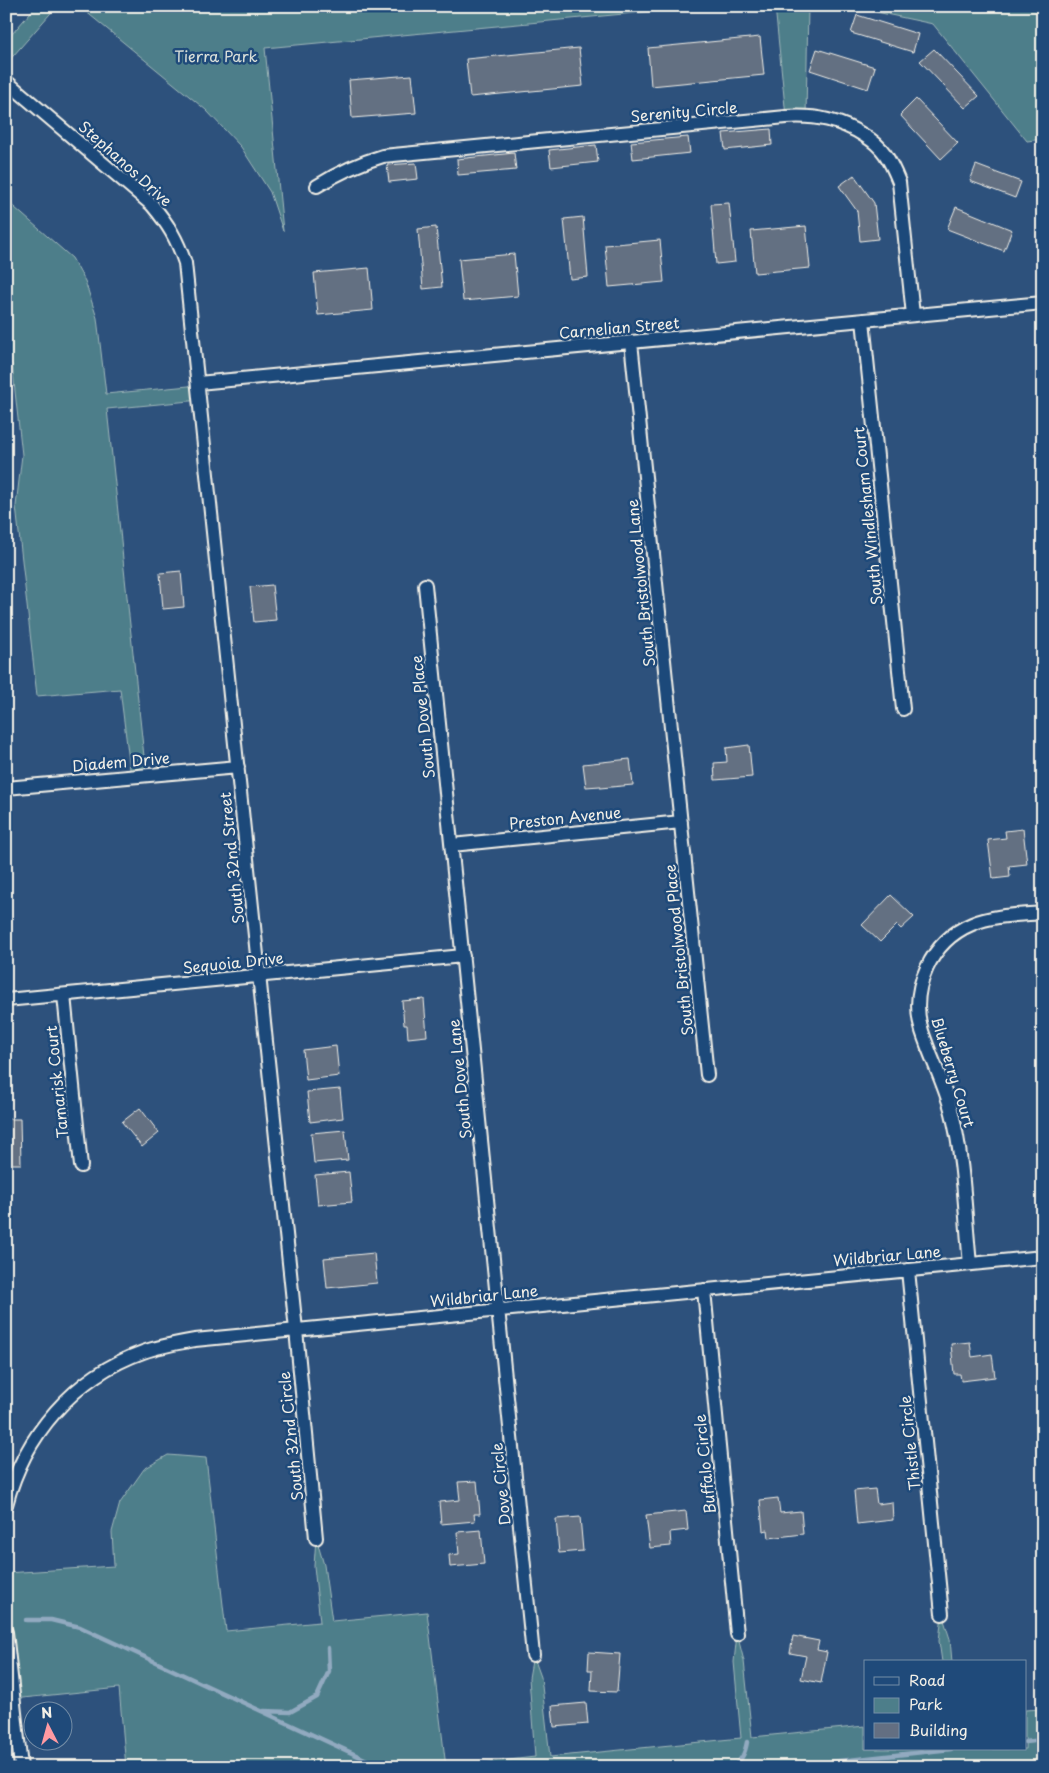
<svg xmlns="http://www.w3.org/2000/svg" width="1049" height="1773" font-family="'Playpen Sans',sans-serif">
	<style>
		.green { fill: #4d7e8a; stroke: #a0b8b9 }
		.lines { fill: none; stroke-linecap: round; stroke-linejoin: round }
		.stream { stroke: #92aac0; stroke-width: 4.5 }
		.building { fill: #636f82; stroke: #f4f1e8 }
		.street-casing { stroke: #f4f1e8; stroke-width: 16 }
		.street { stroke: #1f4a7a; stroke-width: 12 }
		.labels { text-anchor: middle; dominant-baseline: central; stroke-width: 5; stroke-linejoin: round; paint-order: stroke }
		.park-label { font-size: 15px; fill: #dbe0da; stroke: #1f4a7a }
		.street-label { font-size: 15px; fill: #f4f1e8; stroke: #1f4a7a }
	</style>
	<rect width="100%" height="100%" fill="#2d517c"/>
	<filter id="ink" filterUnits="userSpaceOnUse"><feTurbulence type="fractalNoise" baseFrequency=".02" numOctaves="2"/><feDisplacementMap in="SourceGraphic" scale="10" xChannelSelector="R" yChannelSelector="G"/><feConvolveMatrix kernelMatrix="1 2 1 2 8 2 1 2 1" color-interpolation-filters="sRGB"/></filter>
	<g filter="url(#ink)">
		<path class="green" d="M36 6H57L6 64V41Z
			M79 6H708L265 48 283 231 270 192 241 147 206 110Z
			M775 6H808L806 116 786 117Z
			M848 6H1043V139L1027 141 933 24Z
			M6 200 72 258 85 281 97 318 106 394 199 385 200 400 107 409 146 775 131 777 120 689 37 696 16 506 22 455 12 364 6 358Z
			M168 1455 206 1458 226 1631 320 1622 314 1566 316 1538 324 1565 332 1621 427 1612 446 1767H126L119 1688 13 1699 6 1632V1573L114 1566 112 1532 120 1503 144 1469Z
			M942 1614 950 1639 952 1662H942L939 1641Z
			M737 1634 744 1661 752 1737 865 1726V1749H1025V1710L1043 1709V1767H448L535 1757 529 1678 533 1655 541 1677 550 1757 741 1738 734 1662Z"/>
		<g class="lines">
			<path class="stream" d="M26 1620H51L80 1627 382 1767
				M264 1711 290 1712 317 1697 329 1671 328 1648
				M1025 1742 1043 1740
				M844 1761 851 1767
				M733 1767C742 1760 745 1753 747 1742
				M784 1767 951 1749"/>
		</g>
		<path class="building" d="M857 15 918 34 913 52 851 33Z
			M760 37 764 75 651 86 648 48Z
			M579 48 583 86 470 97 466 59Z
			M817 49 875 67 868 89 810 70Z
			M934 49 979 96 965 108 920 61Z
			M412 75 416 113 352 118 349 80Z
			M916 99 958 143 941 159 900 115Z
			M771 129 772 145 725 150 723 133Z
			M688 137 690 153 633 159 631 142Z
			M596 145 598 162 551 167 549 150Z
			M514 153 516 170 458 175 457 159Z
			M416 163 418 179 389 182 387 165Z
			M976 165 1021 182 1015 198 970 181Z
			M854 175 874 203 878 239 860 241 857 211 839 186Z
			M729 203 735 262 716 264 711 204Z
			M956 207 1012 230 1004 251 947 229Z
			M583 217 588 277 570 279 564 219Z
			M806 226 810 268 755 273 751 231Z
			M436 227 442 287 423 289 418 229Z
			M660 240 664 282 609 287 605 245Z
			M514 254 518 296 463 301 459 259Z
			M369 268 373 310 318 315 314 273Z
			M181 571 184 607 163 609 160 573Z
			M272 585 276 620 254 622 250 587Z
			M749 745 752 777 715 780 714 763 727 762 726 748Z
			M630 759 633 785 600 788V786L586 787 583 764Z
			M1023 829 1027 864 1009 866 1010 877 993 879 988 840 1006 838 1005 831Z
			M891 895 914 917 901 929 897 925 880 942 862 925Z
			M424 999 427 1036 408 1038 407 1025H404L402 1001Z
			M336 1046 339 1076 306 1080 303 1050Z
			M340 1089 343 1118 310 1122 307 1092Z
			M140 1108 159 1133 142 1147 122 1122Z
			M6 1119H20L21 1164H6Z
			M345 1130 348 1160 314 1163 311 1133Z
			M349 1172 352 1202 318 1205 315 1175Z
			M374 1253 377 1283 327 1288 324 1258Z
			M970 1342 972 1357 992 1354 995 1377 961 1381 960 1374H954L951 1344Z
			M477 1481 480 1514H474L475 1521 441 1524 439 1502 460 1500 458 1482Z
			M875 1489 877 1504 892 1502 893 1520 857 1524 854 1491Z
			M778 1498 780 1513 801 1511 803 1534 769 1538 768 1530 763 1531 760 1500Z
			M686 1511 688 1530 670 1532 671 1546 650 1548 646 1515Z
			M580 1517 583 1551 559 1553 556 1519Z
			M481 1530 484 1564 450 1567 449 1555 459 1554 457 1532Z
			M793 1636 819 1641 817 1650 827 1652 821 1683 801 1679 806 1656 790 1653Z
			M589 1652 620 1654 617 1692 591 1691 592 1670H588Z
			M586 1703 588 1724 554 1727 552 1706Z"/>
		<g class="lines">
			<g class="street-casing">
				<path id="street" d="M6 81 152 205C168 224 177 239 185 263L296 1330 316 1538
					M317 186C338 173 359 163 383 156L786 117C816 115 840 120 865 136 872 140 880 147 885 154 891 163 895 172 899 182L913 315
					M863 320 903 709
					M631 342 707 1075
					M198 383 1043 303
					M425 585 533 1655
					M6 788 238 767
					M452 845 681 822
					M64 995 81 1166
					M6 1000 463 956
					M970 1264C965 1216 964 1160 952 1113 945 1085 931 1059 922 1031 909 989 931 941 972 924 993 915 1020 915 1043 913
					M908 1270 942 1614
					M704 1290 737 1634
					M6 1505C24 1435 75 1376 143 1352 160 1346 178 1343 195 1340L1043 1257
					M6 1632 21 1767"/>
			</g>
			<use href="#street" class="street"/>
		</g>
	</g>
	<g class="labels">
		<g class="park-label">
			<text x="216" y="55">Tierra Park</text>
		</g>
		<g class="street-label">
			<text transform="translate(684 111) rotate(-5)">Serenity Circle</text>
			<text transform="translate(126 163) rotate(42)">Stephanos Drive</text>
			<text transform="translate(619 327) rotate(-5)">Carnelian Street</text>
			<text transform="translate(867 516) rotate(-96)">South Windlesham Court</text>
			<text transform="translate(640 583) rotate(-96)">South Bristolwood Lane</text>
			<text transform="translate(422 717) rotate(-96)">South Dove Place</text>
			<text transform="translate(121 761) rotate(-5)">Diadem Drive</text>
			<text transform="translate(565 817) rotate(-6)">Preston Avenue</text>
			<text transform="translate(231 858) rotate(-96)">South 32nd Street</text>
			<text transform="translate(678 950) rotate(-96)">South Bristolwood Place</text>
			<text transform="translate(233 962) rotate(-6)">Sequoia Drive</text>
			<text transform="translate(954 1072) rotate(73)">Blueberry Court</text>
			<text transform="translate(459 1079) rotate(-96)">South Dove Lane</text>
			<text transform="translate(56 1082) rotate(-96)">Tamarisk Court</text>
			<text transform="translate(887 1255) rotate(-5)">Wildbriar Lane</text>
			<text transform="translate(484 1295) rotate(-6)">Wildbriar Lane</text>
			<text transform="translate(290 1436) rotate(-96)">South 32nd Circle</text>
			<text transform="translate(909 1443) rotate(-96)">Thistle Circle</text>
			<text transform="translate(704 1464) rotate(-96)">Buffalo Circle</text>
			<text transform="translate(500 1484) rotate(-96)">Dove Circle</text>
		</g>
	</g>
	<rect width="1049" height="1773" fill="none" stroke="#1f4a7a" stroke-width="25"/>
	<rect x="12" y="12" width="1024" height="1748" fill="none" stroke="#f4f1e8" stroke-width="2" filter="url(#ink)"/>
	<rect x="864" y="1660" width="162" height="90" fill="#1f4a7a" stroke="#748da6"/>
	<rect x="874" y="1677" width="25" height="8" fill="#1f4a7a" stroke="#748da6"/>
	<text x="909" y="1686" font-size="15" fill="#f4f1e8">Road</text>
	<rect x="874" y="1698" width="25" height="15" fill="#4d7e8a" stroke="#748da6"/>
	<text x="909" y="1710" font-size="15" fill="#f4f1e8">Park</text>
	<rect x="874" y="1723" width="25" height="15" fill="#636f82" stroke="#748da6"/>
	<text x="909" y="1736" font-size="15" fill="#f4f1e8">Building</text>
	<g transform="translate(48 1726) rotate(354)"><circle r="24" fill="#1f4a7a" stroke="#748da6"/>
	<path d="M0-4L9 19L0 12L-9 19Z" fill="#ff9aa2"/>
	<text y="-8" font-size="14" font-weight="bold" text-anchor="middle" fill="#f4f1e8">N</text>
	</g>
</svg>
